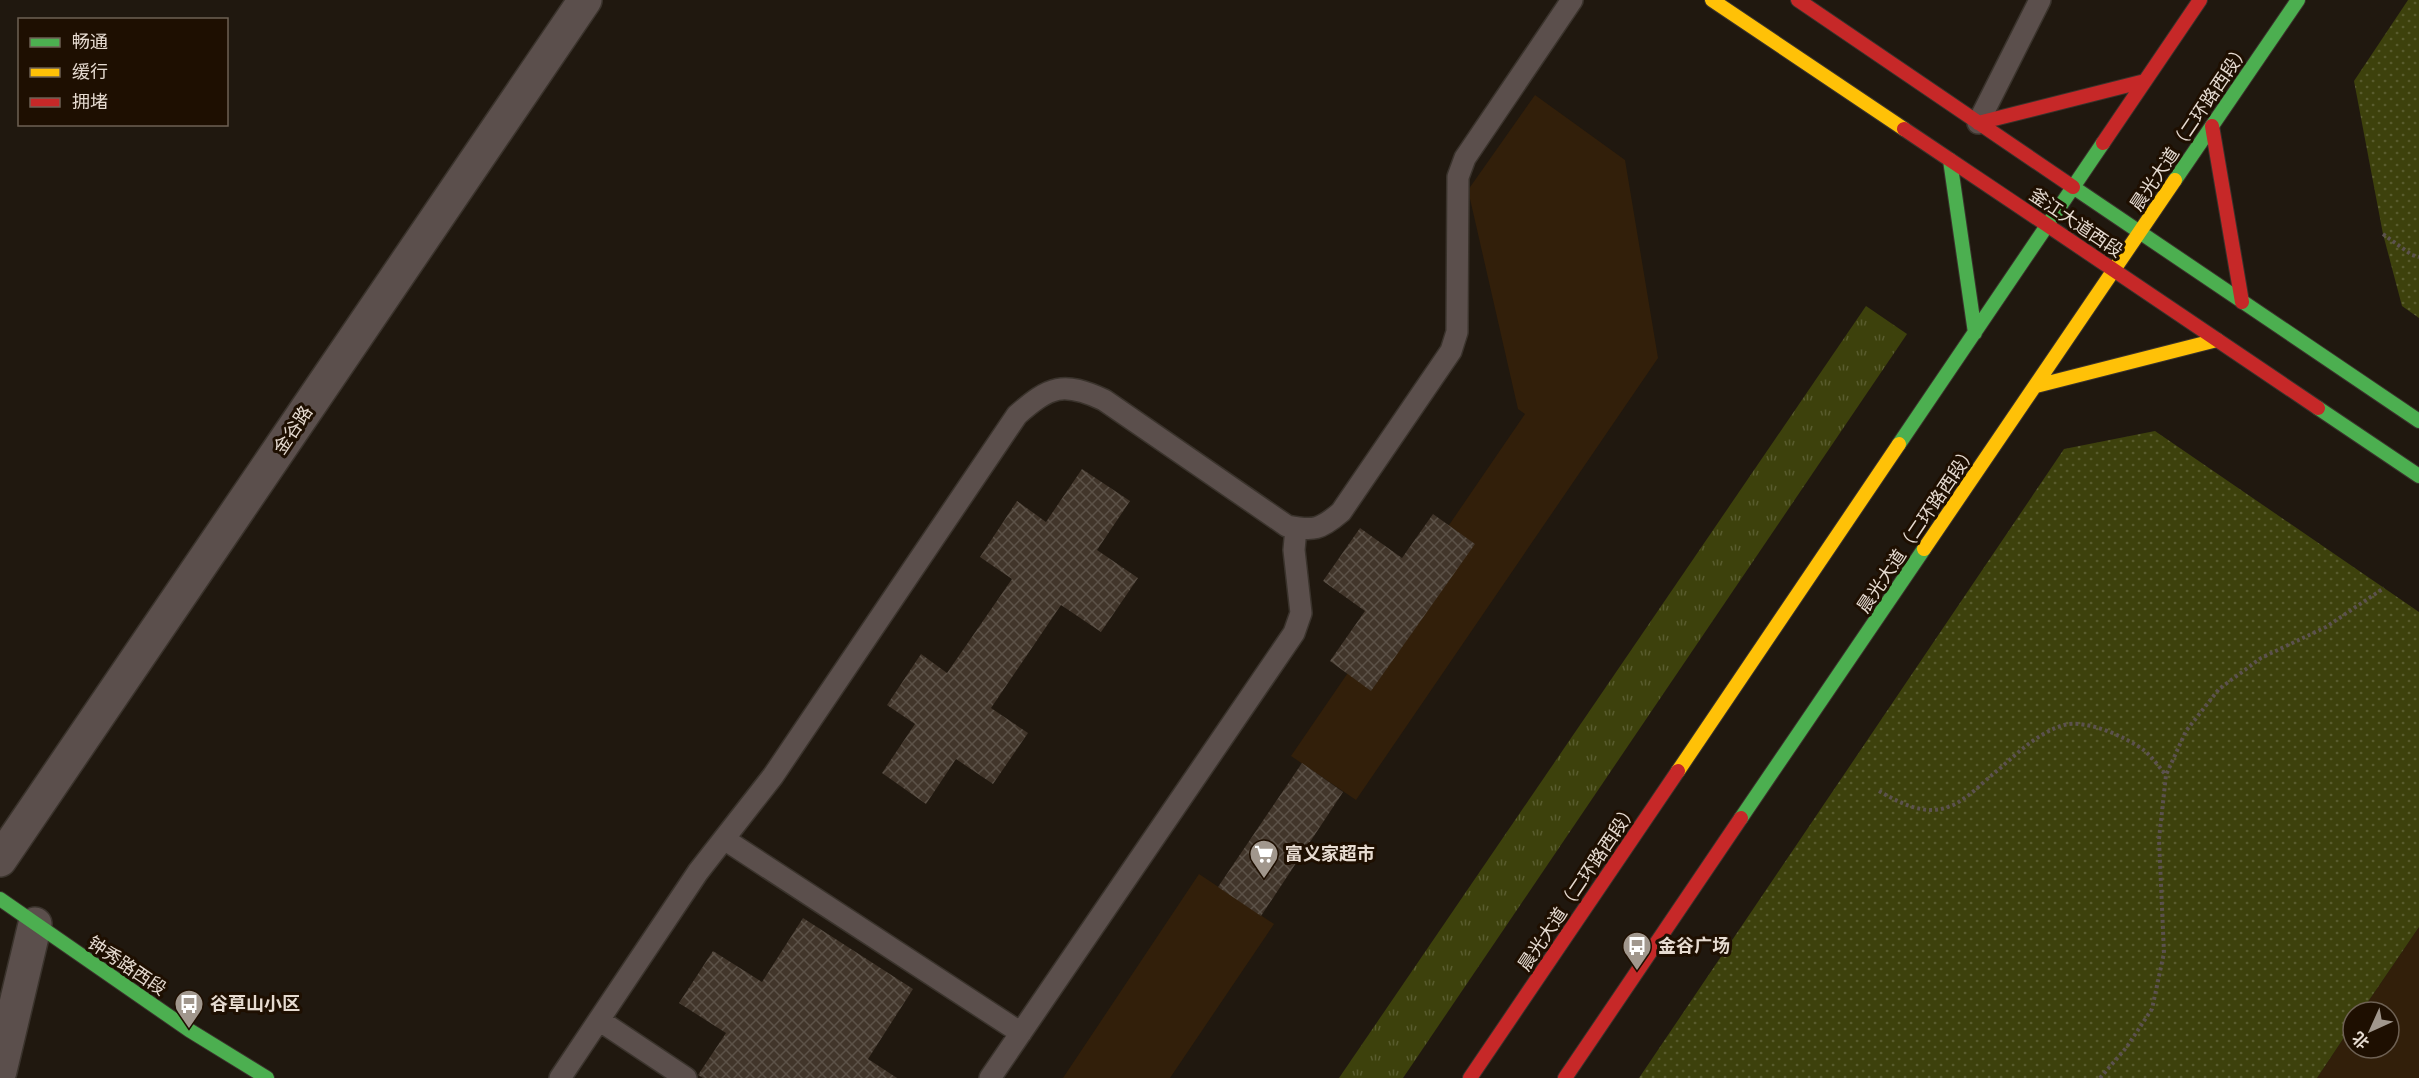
<svg xmlns="http://www.w3.org/2000/svg" width="2419" height="1078" font-family="Signika,'Noto Sans SC',sans-serif">
	<style>
		.built { fill: #321f0a }
		.grass { fill: url(#grass-tufts) }
		.park { fill: url(#park-dots) }
		.building { fill: url(#building-cross-hatch) }
		.lines { fill: none; stroke-linecap: round; stroke-linejoin: round }
		.lane-casing { stroke: #3a332c; stroke-width: 24 }
		.street-casing { stroke: #3a332c; stroke-width: 36 }
		.fast-casing { stroke: #3a332c; stroke-width: 16 }
		.slow-casing { stroke: #3a332c; stroke-width: 16 }
		.jam-casing { stroke: #3a332c; stroke-width: 16 }
		.path { stroke: #5c524f; stroke-width: 4; stroke-dasharray: 3 3; stroke-linecap: butt }
		.lane { stroke: #5b4f4c; stroke-width: 21 }
		.street { stroke: #5b4f4c; stroke-width: 33 }
		.fast { stroke: #4caf50; stroke-width: 14 }
		.slow { stroke: #ffc107; stroke-width: 14 }
		.jam { stroke: #c62828; stroke-width: 14 }
		.labels { text-anchor: middle; dominant-baseline: central; stroke-width: 6; stroke-linejoin: round; paint-order: stroke }
		.street-label { font-size: 18px; fill: #e6dbd1; stroke: #1e0f01 }
		.poi-label { font-size: 18px; font-weight: bold; fill: #e6dbd1; stroke: #1e0f01; text-anchor: start }
	</style>
	<defs>
		<pattern id="grass-tufts" width="24" height="20" patternUnits="userSpaceOnUse" patternTransform="scale(1.5)"><rect width="24" height="20" fill="#3d410c"/><path d="M3 7l-1-3M5 7V3M7 7l1-3M15 17l-1-3M17 17v-4M19 17l1-3" fill="none" stroke="#595c2e"/></pattern>
		<pattern id="park-dots" width="8" height="8" patternUnits="userSpaceOnUse" patternTransform="scale(1.5)"><rect width="8" height="8" fill="#3d410c"/><path d="M2 2h.1M6 6h.1" fill="none" stroke="#595c2e" stroke-width="1.8" stroke-linecap="round"/></pattern>
		<pattern id="building-cross-hatch" width="8" height="8" patternUnits="userSpaceOnUse" patternTransform="scale(1.5)"><rect width="8" height="8" fill="#41352a"/><path d="M0 0l8 8M0 8l8-8" fill="none" stroke="#5c5248"/></pattern>
	</defs>
	<rect width="100%" height="100%" fill="#20180f"/>
	<path class="built" d="M1535 95 1625 160 1658 358 1356 800 1291 756 1525 414 1518 409 1468 190Z
		M1199 874 1274 924 1170 1078H1063Z
		M2419 927V1078H2317L2353 1024V1048H2389V1012H2361Z"/>
	<path class="grass" d="M1866 306 1907 334 1403 1078H1339Z"/>
	<path class="park" d="M2408 0H2419V318L2402 306 2383 234 2354 81Z
		M2155 431 2419 612V927L2361 1012H2353V1024L2317 1078H1639L2064 449Z"/>
	<path class="building" d="M1082 469 1130 501 1097 550 1138 578 1101 632 1061 605 991 708 1028 733 993 784 956 759 926 804 882 773 915 724 887 705 921 654 947 673 1012 579 980 557 1017 501 1046 522Z
		M1433 514 1475 544 1371 691 1330 661 1365 611 1323 581 1360 528 1402 558Z
		M1302 763 1343 792 1261 916 1218 887Z
		M803 918 913 989 868 1059 897 1078H703L698 1075 726 1033 679 1003 713 951 762 982Z"/>
	<g class="lines">
		<g class="lane-casing">
			<path id="lane" d="M1978 123 2040 0
				M724 839 1021 1033
				M599 1020 686 1078
				M560 1078 698 872 773 776 1017 415C1050 386 1063 381 1104 400L1287 526C1314 531 1320 530 1341 512L1451 351 1457 332 1458 177 1465 158 1572 0
				M990 1078 1294 633 1301 613 1294 550 1296 528"/>
		</g>
		<g class="street-casing">
			<path id="street" d="M0 860 585 0
				M0 1071 35 924"/>
		</g>
		<g class="fast-casing">
			<path id="fast" d="M1950 160 1975 333
				M2175 180 2298 0
				M2073 187 2419 421
				M2318 408 2419 476
				M1899 444 2103 143
				M1741 818 1924 549
				M0 899 189 1030 267 1078"/>
		</g>
		<g class="slow-casing">
			<path id="slow" d="M1712 0 1904 129
				M2036 386 2217 340
				M1924 549 2175 180
				M1678 771 1899 444"/>
		</g>
		<g class="jam-casing">
			<path id="jam" d="M1798 0 2073 187
				M1978 123 2145 81
				M2212 126 2242 302
				M1904 129 2047 225
				M2103 143 2200 0
				M2047 225 2318 408
				M1470 1078 1678 771
				M1565 1078 1741 818"/>
		</g>
		<path class="path" d="M2383 234 2412 255 2419 257
			M1879 791C1900 803 1924 816 1948 807 1964 802 1980 785 1992 775 2014 757 2036 733 2064 725 2087 719 2126 737 2145 751 2153 758 2159 767 2166 775
			M2100 1078 2126 1048 2152 1009 2164 953 2159 839 2166 775 2186 731 2219 689 2261 658 2326 627 2384 588"/>
		<use href="#lane" class="lane"/>
		<use href="#street" class="street"/>
		<use href="#fast" class="fast"/>
		<use href="#slow" class="slow"/>
		<use href="#jam" class="jam"/>
	</g>
	<defs>
		<g id="supermarket-pin" transform="scale(1.5)"><path d="M0 17L-7.5 6A9.5 9.5 0 1 1 7.5 6Z" fill="#a1978d" stroke="#1e0f01"/><path d="M-6-5.5h2.5l.6 2H6L4.5 2H-2.5L-4.4-4H-6ZM-1.5 3.2a1.3 1.3 0 1 0 .1 0ZM3 3.2a1.3 1.3 0 1 0 .1 0Z" fill="#fff"/></g>
		<g id="bus-pin" transform="scale(1.5)"><path d="M0 17L-7.5 6A9.5 9.5 0 1 1 7.5 6Z" fill="#a1978d" stroke="#1e0f01"/><path d="M-5-6H5V4H4V6H2V4H-2V6H-4V4H-5ZM-3.5-4V0h7V-4ZM-3.5 1.2v1.5H-2V1.2ZM2 1.2v1.5H3.5V1.2Z" fill="#fff"/></g>
	</defs>
	<g fill-rule="evenodd">
		<use href="#supermarket-pin" x="1264" y="854"/>
		<use href="#bus-pin" x="1637" y="946"/>
		<use href="#bus-pin" x="189" y="1004"/>
	</g>
	<g class="labels">
		<g class="street-label">
			<text transform="translate(2190 127) rotate(-56)">晨光大道（二环路西段）</text>
			<text transform="translate(2076 223) rotate(34)">釜江大道西段</text>
			<text transform="translate(293 430) rotate(-56)">金谷路</text>
			<text transform="translate(1917 529) rotate(-56)">晨光大道（二环路西段）</text>
			<text transform="translate(1578 887) rotate(-56)">晨光大道（二环路西段）</text>
			<text transform="translate(127 966) rotate(34)">钟秀路西段</text>
		</g>
		<g class="poi-label">
			<text x="1285" y="854">富义家超市</text>
			<text x="1658" y="946">金谷广场</text>
			<text x="210" y="1004">谷草山小区</text>
		</g>
	</g>
	<rect x="18" y="18" width="210" height="108" fill="#1e0f01" stroke="#6e6154" stroke-width="1.5"/>
	<rect x="30" y="38" width="30" height="9" fill="#4caf50" stroke="#6e6154" stroke-width="1.5"/>
	<text x="72" y="48" font-size="18" fill="#e6dbd1">畅通</text>
	<rect x="30" y="68" width="30" height="9" fill="#ffc107" stroke="#6e6154" stroke-width="1.5"/>
	<text x="72" y="78" font-size="18" fill="#e6dbd1">缓行</text>
	<rect x="30" y="98" width="30" height="9" fill="#c62828" stroke="#6e6154" stroke-width="1.5"/>
	<text x="72" y="108" font-size="18" fill="#e6dbd1">拥堵</text>
	<g transform="translate(2371 1030) rotate(225)"><circle r="28" fill="#1e0f01" stroke="#6e6154" stroke-width="1.5"/>
	<path d="M0-4.5L10 22L0 15L-10 22Z" fill="#a1978d"/>
	<text y="-9" font-size="16" font-weight="bold" text-anchor="middle" fill="#e6dbd1">北</text>
	</g>
</svg>
